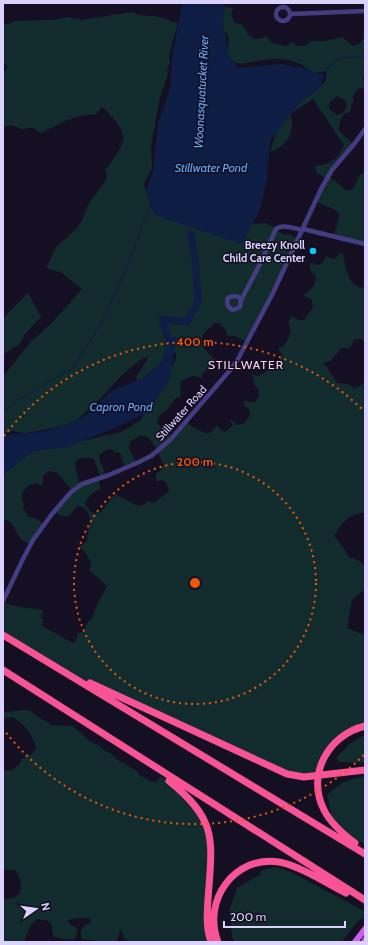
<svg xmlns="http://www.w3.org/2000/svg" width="368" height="945" font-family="Cabin,sans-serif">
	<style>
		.green { fill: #122b2c; fill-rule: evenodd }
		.water { fill: #0e1d43 }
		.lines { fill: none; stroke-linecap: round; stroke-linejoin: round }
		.stream { stroke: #0e1d43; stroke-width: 1 }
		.river { stroke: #0e1d43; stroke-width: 7 }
		.minor { stroke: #443c80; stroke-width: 4.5 }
		.major { stroke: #cb5ef8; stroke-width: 6 }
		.highway { stroke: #f85395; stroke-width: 7 }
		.ring { fill: none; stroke: #e8590c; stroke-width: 2; stroke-dasharray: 2 4 }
		.poi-dot { fill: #0ac9f2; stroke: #140f23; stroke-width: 1.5 }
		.labels { text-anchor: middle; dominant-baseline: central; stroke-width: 3; stroke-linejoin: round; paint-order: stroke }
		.poi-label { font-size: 11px; font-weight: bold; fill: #dbd2fd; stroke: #140f23; text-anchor: end }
		.street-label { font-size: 11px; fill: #dbd2fd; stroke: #140f23 }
		.water-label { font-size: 12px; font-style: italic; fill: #65a9f9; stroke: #140f23 }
		.neighbourhood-label { font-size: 12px; letter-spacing: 1px; fill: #fdd4eb; stroke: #140f23 }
		.centre { fill: #e8590c; stroke: #140f23; stroke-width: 2 }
		.ring-label { font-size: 12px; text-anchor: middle; font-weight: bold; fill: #e8590c; stroke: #140f23; stroke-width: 3; stroke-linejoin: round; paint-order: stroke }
	</style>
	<rect width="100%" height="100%" fill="#140f23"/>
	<path class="green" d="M224 7 233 8 231 15 235 23 243 25C245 30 251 40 257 39 260 39 264 37 267 36 268 44 279 44 286 46L293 42 297 46 305 45 311 41H325L342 37 349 43 354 46 360 43 365 37V72L363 78 365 88 358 89 353 96V102L351 105V110L350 112 344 114 339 123 340 125 338 129 342 134 354 145 328 177 337 182 345 190H351C358 184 356 175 365 172V244L334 236C335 228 339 222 339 214L335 210 317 202 326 179 317 173 315 166C333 164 336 160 344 145L313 99 290 114C291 118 293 123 292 126 291 139 282 148 271 152 271 140 277 141 275 127L288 107 320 86 325 82 327 71 313 73C293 56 277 57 253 62 247 63 239 65 234 62 222 56 232 43 227 34 226 32 223 30 220 29ZM337 96 345 100 347 105 344 112 338 115 334 113 329 108 330 102Z
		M132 12C143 18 153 14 163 18 169 19 171 23 178 22L169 56 170 62 167 69 168 74 160 97 151 146 152 168 144 184 145 189 153 211 159 216 248 224 266 223 268 225 282 229 277 230 284 235 289 234 298 239 247 342 234 336H228L225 329 219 323C213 323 212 326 208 329 195 341 205 351 216 360L203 373 202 379C195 373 187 378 181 381L180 386 181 396 175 399 171 404V403V406L159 416 157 422 161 428 173 437 186 422C193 428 199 430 208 434L213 430 217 425 221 430 225 432 231 427 232 425 230 419 238 425C245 424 247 421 250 414L249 410 243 403 246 400 249 402H255C260 396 261 390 254 385V380L251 374 259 376C271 367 276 372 282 355L278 348C286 347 289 337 291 330L288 323 292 316 298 320H304L313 307 312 300 304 296 305 293C313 290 316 284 316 276L310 270V264L311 263 320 265 323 262 326 256 334 259 343 252V255C346 267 349 290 365 287V341L360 339 354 340 350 348H341L331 361 323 363 327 367 337 383 347 384 355 388 360 386 365 382V512C347 516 343 521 334 536L346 551 349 558H354L365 565V589L352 600 347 628 365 635V726L339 737 317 775 299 777 91 683 64 670 3 635V602L14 606 43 610 41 619H44L42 626 73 643 75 642 78 633 84 632 88 621 91 620 97 604 107 586 90 571 91 562 83 549 78 548 87 541C87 529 97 511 79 506L75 508 69 516C63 516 59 516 55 511L72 491 58 473 49 471 43 476V484L41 486 38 483C26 484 18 493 24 504L23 508 29 517 35 518 44 524 31 544C28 543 25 542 22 540 15 534 16 522 3 519V474L19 449 43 450 121 432 140 421 176 359V353H173L138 382 136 377 147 360V357L143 358 122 375 102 397 74 423 39 431 24 433 12 431 9 433 3 434V377L32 340 51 324 82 289 62 273 46 268 56 247 75 230 81 222 89 203 106 180 107 175 105 171C110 163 121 150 123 141 125 128 110 114 102 107L95 115C75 113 59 125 41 133L33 128H27L24 130 11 125 3 127V74L8 66 3 63V24H8L14 21 40 20H54L67 17 82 20ZM139 436 148 437 158 450 157 452C163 462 167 467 156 474V482L161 480 165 481 169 490 167 493 154 503 147 501 145 504 138 506 115 494 101 512 96 514 91 512 85 504C88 496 93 491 101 489L98 479 80 485C78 476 69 456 84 458 88 458 90 457 94 459L101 478 106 475 99 458 100 454 107 450 112 449 114 452 120 453 125 467 136 463 129 448 130 442Z
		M28 293 41 317 25 334 19 345 3 354V318Z
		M28 710 52 725 72 726 79 731 90 742 98 745 104 750 110 753 116 759 126 764 135 770 141 776 152 782 155 781V783L161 776 188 798 208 830 211 942 129 941 124 938 121 929 117 941 106 942 82 939C78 930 84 926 91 922L90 918C82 919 75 917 67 921L71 925 77 928V933L75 939H62L53 936 52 925 48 921 37 919 30 926 24 942H3V899L14 898 20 893C22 884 21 878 15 870H3V771L12 770 20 764 21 759 32 754 36 748C32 734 25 724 12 717L3 719V712Z
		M365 735V763L340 762 336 758 349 744Z
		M360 777H365V844L356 840 332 818 327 795 343 782Z
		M276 867 291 872 364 911 365 915 363 918 357 922 342 942H235L232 937 229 910 237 888 259 875 262 870Z"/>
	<path class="water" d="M182 3H224L223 23 229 57 238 68 282 64 306 69 324 75 320 88 301 102 270 141 267 178 260 210 246 236 241 244 155 215 146 191 153 171 158 123 170 89 172 59Z
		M177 335 170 379 148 412 117 427 67 447 33 451 3 475V434L7 435 47 431 83 418 111 391 143 378 161 363 169 339Z"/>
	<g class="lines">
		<path class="stream" d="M324 75C328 70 333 61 339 59 348 56 357 59 365 55
			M3 413 19 399 72 369 101 324 127 267 151 203"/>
		<path class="river" d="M169 347V339L162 319 187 322 198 301 195 259 191 234"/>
		<path class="minor" d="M276 14a7 7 0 1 1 14 0a7 7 0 1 1-14 0Z
			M291 14 365 11
			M303 229 365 244
			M241 300C238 295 233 295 228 298 226 303 228 308 233 310L240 307 241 300 260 264 276 229C283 224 294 228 302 230
			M3 601 22 561 33 540 52 514 71 492 82 484 109 475 139 462 151 456 170 440 231 369 238 359 273 293 321 189 332 170 355 143 365 129"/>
		<path class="major" d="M355 942 365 929
			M364 942 365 940"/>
		<path class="highway" d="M3 635 365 854
			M3 670 365 900
			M90 683 287 774 304 777 365 770
			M169 781C219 821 212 841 208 900 207 914 206 928 211 942
			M355 843C343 834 331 824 324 810 306 775 328 735 365 726
			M218 942C202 901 234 855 279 862 298 865 328 884 346 893"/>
	</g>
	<g class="ring">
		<circle cx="195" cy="583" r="121"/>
		<path d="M364 755A241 241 0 0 1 4 730M4 436A241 241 0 0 1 364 411"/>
	</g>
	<circle class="poi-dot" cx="313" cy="251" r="4"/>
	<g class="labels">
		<g class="poi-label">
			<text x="305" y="245">Breezy Knoll<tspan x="305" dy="13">Child Care Center</tspan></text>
		</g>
		<g class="street-label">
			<text transform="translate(181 413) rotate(-48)">Stillwater Road</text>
		</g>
		<g class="water-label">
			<text transform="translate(201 92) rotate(-87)">Woonasquatucket River</text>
			<text x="211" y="167">Stillwater Pond</text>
			<text x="121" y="406">Capron Pond</text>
		</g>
		<g class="neighbourhood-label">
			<text x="246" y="364">STILLWATER</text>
		</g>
	</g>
	<circle cx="195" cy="583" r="6" class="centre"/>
	<g class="ring-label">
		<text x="195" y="346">400 m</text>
		<text x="195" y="466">200 m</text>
	</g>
	<rect width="368" height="945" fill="none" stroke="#dbd2fd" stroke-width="8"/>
	<g transform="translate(36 909) rotate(77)" stroke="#140f23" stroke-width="3" paint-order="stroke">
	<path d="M0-3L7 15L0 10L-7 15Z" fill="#dbd2fd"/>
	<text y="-6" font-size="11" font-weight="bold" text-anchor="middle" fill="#dbd2fd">N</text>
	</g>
	<path d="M224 921v6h121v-6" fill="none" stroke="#dbd2fd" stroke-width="2"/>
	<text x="230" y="921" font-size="12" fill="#dbd2fd" stroke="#140f23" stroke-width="3" paint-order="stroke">200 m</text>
</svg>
